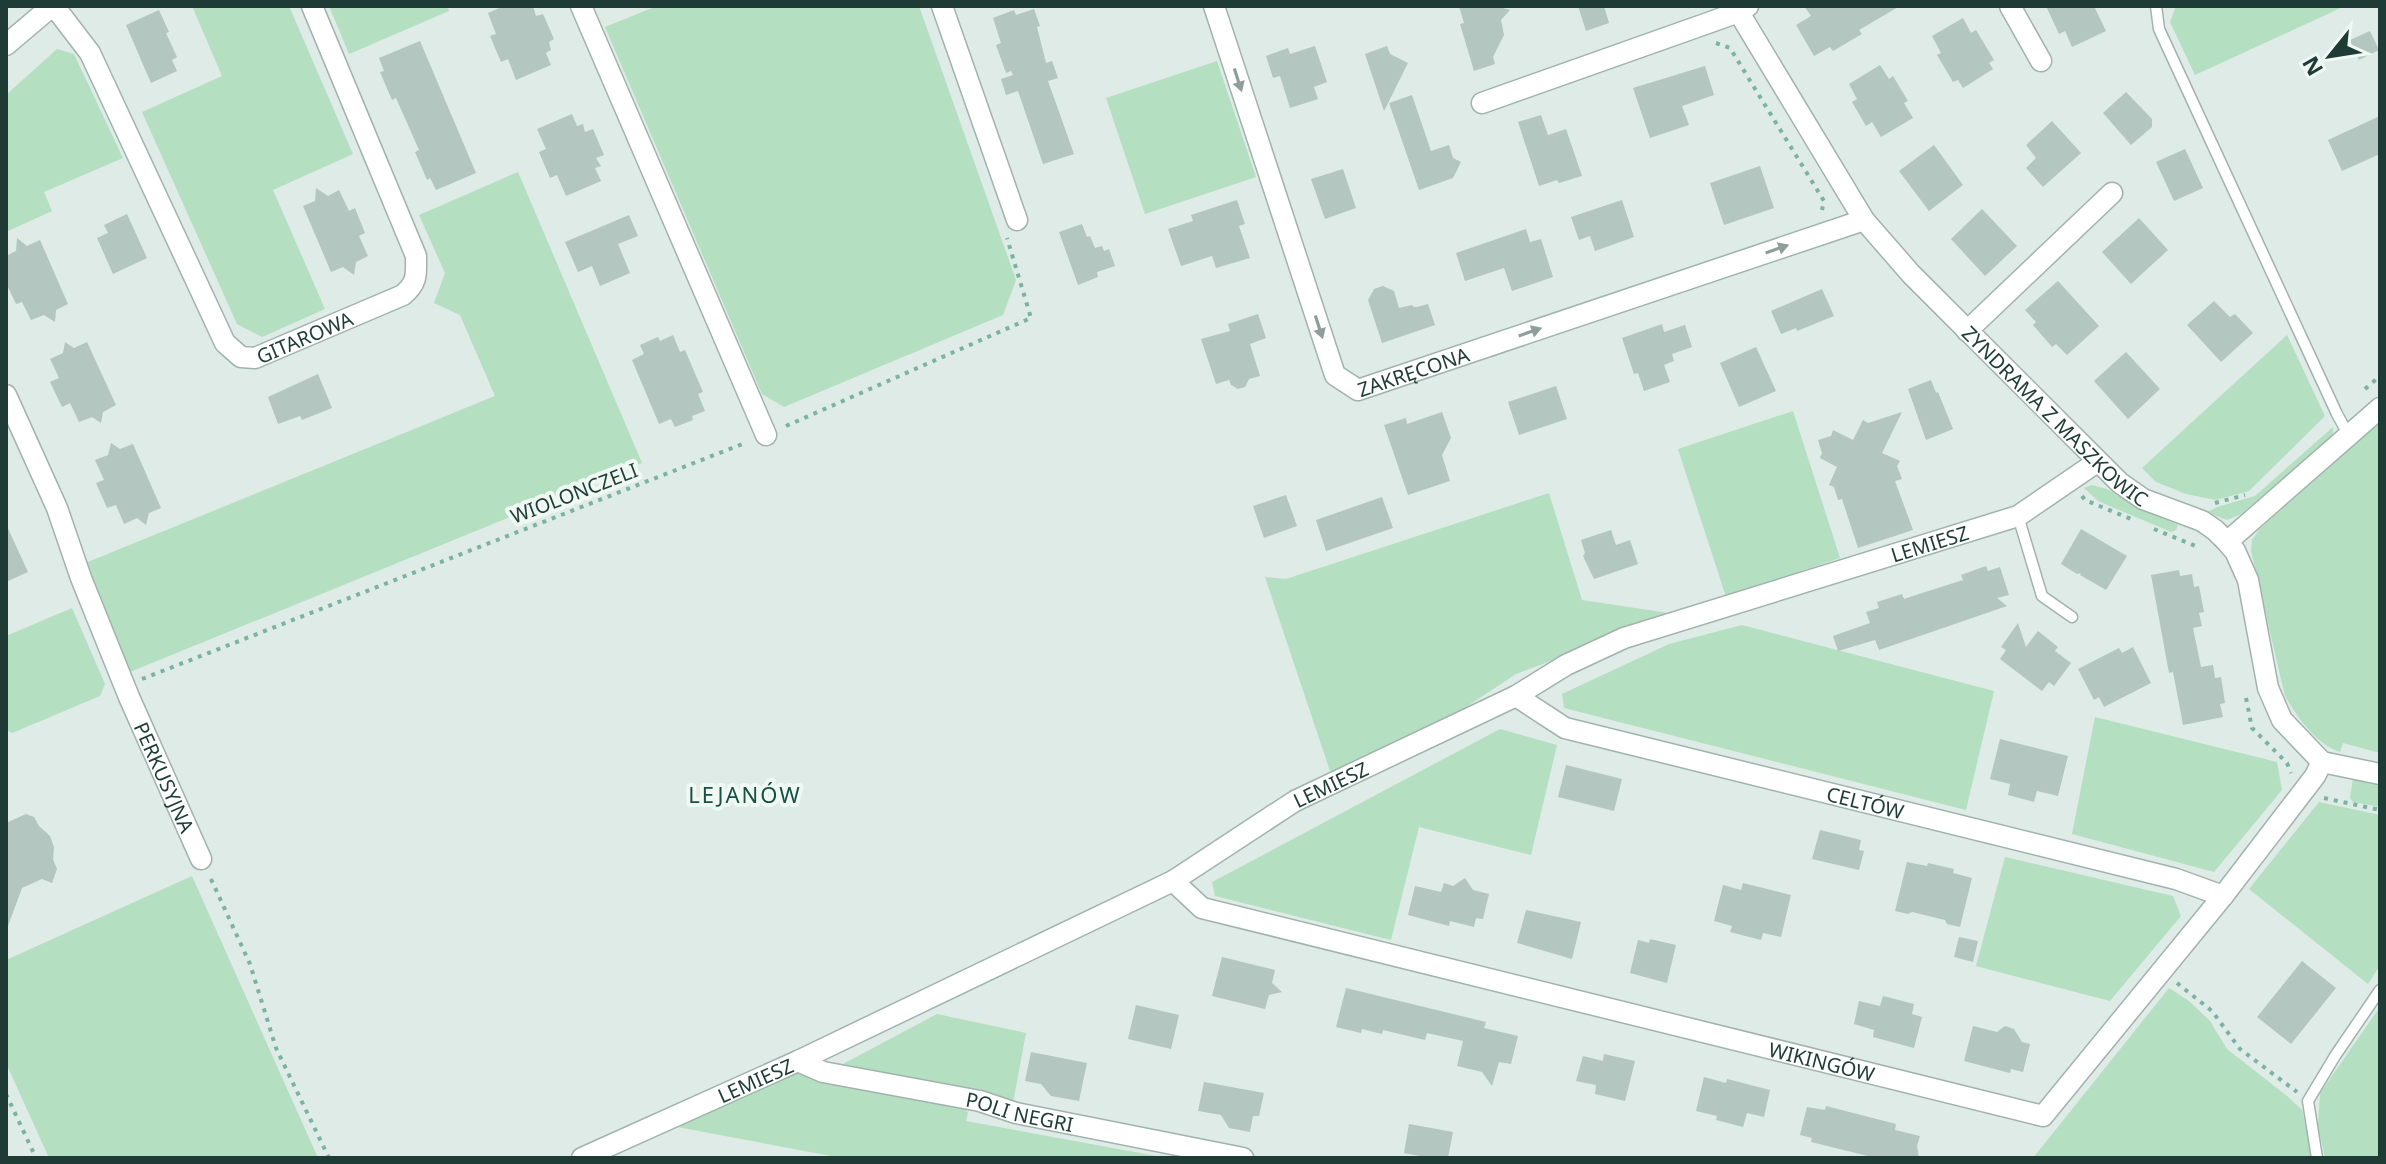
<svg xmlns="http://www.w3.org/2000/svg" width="2386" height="1164" font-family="'Noto Sans',sans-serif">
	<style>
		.green { fill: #b4dfc1 }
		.building { fill: #b3c6bf }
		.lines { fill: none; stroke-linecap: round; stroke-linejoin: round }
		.service-casing { stroke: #a1b3ad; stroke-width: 13 }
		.minor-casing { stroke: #a1b3ad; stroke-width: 23 }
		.path { stroke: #7bb2a2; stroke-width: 4; stroke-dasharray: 4 6; stroke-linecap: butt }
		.service { stroke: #fff; stroke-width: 10 }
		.minor { stroke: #fff; stroke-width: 20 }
		.oneway { fill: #8e9e9a }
		.labels { text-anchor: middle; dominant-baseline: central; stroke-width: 8; stroke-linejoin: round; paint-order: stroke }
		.street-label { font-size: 20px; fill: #1e3c35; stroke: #eff8f3 }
		.neighbourhood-label { font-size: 22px; letter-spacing: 2px; fill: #195044; stroke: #eff8f3 }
	</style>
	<rect width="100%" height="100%" fill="#deebe6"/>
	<path class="green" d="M192 6H289L353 154 273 190 325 309 262 337 237 324 142 112 222 76Z
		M329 6H447L449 11 349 54Z
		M657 6H919L1016 280 1003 315 784 407 762 394 605 27Z
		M2176 6H2345L2195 75 2170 22Z
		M57 49 74 54 123 158 44 192 52 211 6 232V95Z
		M1217 61 1256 177 1145 214 1106 98Z
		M518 172 642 463 130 672 83 564 495 396 460 315 434 303 445 273 419 215Z
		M2287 335 2325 416 2249 491 2216 500 2186 494 2156 482 2142 468Z
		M1793 411 1840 558 1726 597 1678 449Z
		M2380 422V753L2343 743 2340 752C2315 743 2298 718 2285 696L2251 551 2252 540 2260 529Z
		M2333 427V435L2241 514 2227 520 2207 512 2217 507 2255 496Z
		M2092 485 2107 489 2133 505 2178 525 2176 530 2171 532 2098 501 2084 488Z
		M1549 493 1582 600 1675 614 1516 674 1457 713 1333 780 1265 577 1286 579Z
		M72 608 105 684 100 696 12 733 6 730V636Z
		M1742 625 1994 691 1966 810 1564 708 1562 694 1669 644Z
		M2095 717 2277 762 2282 790 2214 872 2072 834Z
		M1500 729 1557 745 1531 855 1419 827 1391 940 1215 896 1212 882Z
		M2353 778 2380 784V807L2353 802 2350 798Z
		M2319 802 2380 815V965L2368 984 2249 889Z
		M2005 857 2173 896 2181 916 2110 1001 1976 966Z
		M192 876 318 1158H49L6 1063V960Z
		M2169 988 2189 1001 2210 1021 2227 1049 2287 1096 2302 1110 2313 1158H2033Z
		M2380 1007V1158H2325L2318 1125 2320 1093Z
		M937 1014 1026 1033 1013 1103 843 1064Z
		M793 1072 963 1105 968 1113 966 1121 1167 1158H842L672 1126Z"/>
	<path class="building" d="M504 6H533L536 16 543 14 554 39 549 42 551 50 546 53 551 65 516 80 508 59 501 62 490 36 496 34 488 13Z
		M1459 6H1496L1510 10 1501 20 1504 35 1493 57 1495 64 1474 71 1460 24 1464 23Z
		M1578 6H1604L1609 23 1586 31Z
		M1804 6H1900L1859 30 1862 34 1833 51 1830 47 1814 56 1796 25 1811 16Z
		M2046 6H2094L2106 31 2072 47 2065 31 2059 34Z
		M1034 9 1040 26 1037 27 1046 63 1052 61 1058 78 1048 81 1074 154 1043 164 1018 91 1006 95 1001 79 1013 75 1011 71 1006 73 996 45 1001 43 993 18 1014 10 1016 15Z
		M159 10 169 32 166 33 177 57 172 60 177 71 151 83 126 25Z
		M1963 18 1971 33 1976 30 1994 60 1989 63 1993 69 1963 88 1958 80 1953 82 1937 55 1941 53 1932 36Z
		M2370 31 2379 50 2359 60 2350 40Z
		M420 41 476 173 436 190 430 178 427 180 415 152 419 150 396 98 392 100 380 72 384 71 379 58Z
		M1315 46 1327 82 1314 87 1318 99 1290 108 1280 76 1273 78 1266 56 1288 48 1290 54Z
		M1387 46 1390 54 1408 63 1384 111 1365 54Z
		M1880 65 1889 79 1893 76 1908 101 1904 103 1913 118 1881 137 1872 122 1866 126 1852 102 1857 99 1849 84Z
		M1705 66 1714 95 1682 106 1689 125 1650 138 1633 88Z
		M2126 92 2152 119V127L2131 145 2103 113Z
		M1412 95 1431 151 1449 145 1453 158 1461 162 1453 178 1419 190 1389 103Z
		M572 114 577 126 583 124 585 132 593 129 604 155 596 158 601 166 595 168 601 181 566 196 557 175 550 178 539 152 546 149 537 129Z
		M1541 115 1548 135 1566 129 1582 176 1559 183 1557 180 1539 186 1518 122Z
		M2380 116V154L2342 171 2328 140Z
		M2052 121 2081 153 2043 187 2026 168 2036 158 2026 145Z
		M1934 145 1963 185 1929 211 1899 171Z
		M2185 149 2203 188 2174 201 2156 162Z
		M1760 166 1774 208 1724 225 1710 183Z
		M1343 169 1356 208 1325 219 1311 179Z
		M316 188 328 196 339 190 349 211 355 208 365 233 359 236 368 256 356 262 354 275 343 267 331 272 303 206 315 201Z
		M1237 200 1245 224 1239 226 1250 258 1216 268 1212 256 1181 266 1168 229 1193 221 1191 215Z
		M1622 200 1634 237 1595 251 1590 236 1579 240 1571 217Z
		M1982 209 2017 246 1985 276 1951 239Z
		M127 214 147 258 113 274 97 238 108 233 104 225Z
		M629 215 638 236 618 244 630 273 600 286 592 266 578 272 565 242Z
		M2139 218 2168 250 2131 284 2102 252Z
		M1082 224 1087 237 1090 236 1095 248 1102 246 1104 251 1109 249 1115 266 1097 272 1098 277 1078 285 1059 232Z
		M1526 229 1530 242 1541 239 1553 277 1512 291 1504 268 1465 281 1456 253Z
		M17 238 27 246 40 240 68 304 56 310 55 322 44 315 31 320 22 302 16 304 6 283V256L16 251Z
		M2058 281 2099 326 2067 355 2056 344 2052 347 2033 325 2036 322 2025 310Z
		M1383 286 1394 291 1399 308 1412 305 1414 307H1417L1428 304 1435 325 1382 343 1368 300 1374 289Z
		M1822 289 1834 316 1797 331 1796 328 1781 334 1771 311Z
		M2214 301 2230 317 2235 314 2253 333 2221 362 2187 325Z
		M1258 314 1266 338 1250 344 1260 376 1249 379 1245 387 1238 389 1231 385 1229 380 1216 384 1201 339 1230 331 1228 324Z
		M1662 324 1664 332 1685 325 1692 347 1672 354 1674 361 1664 365 1670 382 1644 391 1638 373 1634 374 1622 338Z
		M673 335 680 352 685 350 703 392 698 394 705 411 692 416 693 420 675 427 671 419 659 424 632 360 644 354 640 345 658 337 660 341Z
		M65 342 74 348 87 342 116 405 103 412 101 423 92 417 79 422 70 403 62 407 50 382 59 378 50 359 63 353Z
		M1756 347 1776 391 1739 407 1720 363Z
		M2126 352 2160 389 2128 419 2094 381Z
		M318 374 332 408 302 420 300 416 278 424 268 397Z
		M1931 380 1936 393 1938 392 1953 429 1926 440 1908 389Z
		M1556 386 1567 419 1519 435 1508 402Z
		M1442 412 1451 438 1442 455 1450 481 1408 495 1384 425 1406 418 1407 424Z
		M1902 412 1882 453 1900 461 1897 466 1902 479 1895 481 1913 530 1858 548 1842 499 1838 500 1834 487 1829 485 1837 467 1820 458 1822 453 1818 440 1831 436 1833 430 1853 440 1863 420 1868 423Z
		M111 443 120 449 133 444 161 508 149 513 146 525 137 518 124 524 116 505 107 508 96 483 104 480 95 460 108 455Z
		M1286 495 1297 526 1264 538 1253 506Z
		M1382 497 1393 528 1326 551 1316 520Z
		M6 524 28 572 6 582Z
		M2081 529 2127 556 2106 590 2080 575 2081 573 2077 574 2061 564Z
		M1611 530 1616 545 1630 540 1638 564 1594 579 1583 556 1585 553 1581 540Z
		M1986 566 1988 571 2000 567 2009 595 1997 598 2007 606 1879 650 1875 640 1838 651 1833 636 1870 623 1866 612 1879 608 1877 602 1902 594 1904 599 1916 595 1963 580 1961 575Z
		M2179 570 2180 576 2192 574 2194 587 2199 586 2204 612 2199 613 2202 626 2193 628 2201 667 2213 665 2215 678 2221 677 2225 703 2220 704 2223 717 2183 725 2173 672 2169 673 2151 575Z
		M2018 623 2026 647 2038 631 2058 647 2055 651 2071 663 2054 686 2049 682 2042 691 2000 659 2006 650 2001 647Z
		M2133 647 2151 683 2104 707 2099 697 2094 700 2078 669 2119 648 2122 653Z
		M2000 739 2068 756 2058 796 2037 791 2034 802 2008 795 2010 784 1990 779Z
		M1566 765 1622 779 1614 811 1558 797Z
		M26 814 34 817 39 826 50 836 54 847 53 859 57 869 52 883 42 879 22 888 8 926H6V823Z
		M1820 830 1861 840 1859 850 1864 851 1859 870 1812 859Z
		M1907 862 1927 866 1928 863 1954 869 1953 873 1972 878 1960 927 1947 924 1945 920 1912 912 1908 914 1895 911Z
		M1465 878 1473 890 1489 894 1483 919 1476 918 1474 927 1450 921 1449 926 1408 915 1415 886 1441 892 1444 883 1453 886Z
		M1743 883 1791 895 1781 937 1763 933 1761 940 1730 932 1732 926 1714 921 1723 885 1741 890Z
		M1526 910 1581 922 1572 959 1517 943Z
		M1959 937 1978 941 1973 962 1954 957Z
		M1650 939 1676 945 1667 983 1630 973 1638 940 1649 943Z
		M1222 957 1275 970 1272 983 1282 992 1269 995 1265 1009 1212 996Z
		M2302 961 2336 988 2291 1044 2257 1017Z
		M1346 988 1486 1022 1484 1028 1518 1036 1511 1064 1499 1062 1492 1086 1482 1072 1457 1066 1463 1041 1427 1033 1425 1040 1383 1030 1382 1034 1362 1029 1361 1033 1336 1027Z
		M1883 996 1914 1004 1912 1014 1922 1017 1914 1048 1873 1037 1874 1030 1854 1024 1859 1001 1880 1006Z
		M1136 1005 1179 1015 1171 1049 1128 1039Z
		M1973 1026 1997 1032 2005 1026 2014 1029 2022 1042 2030 1044 2023 1072 2011 1069 2010 1073 1964 1061Z
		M1031 1052 1087 1063 1079 1101 1051 1096 1041 1084 1025 1081Z
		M1604 1054 1635 1061 1625 1101 1595 1094 1596 1085 1576 1081 1583 1056 1603 1061Z
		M1704 1077 1726 1083 1727 1079 1770 1090 1764 1117 1747 1113 1743 1127 1716 1120 1717 1116 1696 1111Z
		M1204 1082 1264 1093 1259 1116H1253L1250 1132 1229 1128 1221 1115 1198 1111Z
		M1826 1106 1896 1124 1895 1130 1920 1136 1917 1146 1919 1158H1876L1811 1142 1812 1138 1800 1135 1807 1107 1825 1110Z
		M1409 1124 1453 1132 1448 1158H1430L1404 1153Z"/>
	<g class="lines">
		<g class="service-casing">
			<path id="service" d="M2156 6 2159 29 2337 414 2349 436
				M2018 516 2042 596 2072 617
				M2317 1158 2308 1101 2335 1056 2380 990"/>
		</g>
		<g class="minor-casing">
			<g id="minor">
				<path id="s1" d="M54 6 90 53 225 343 241 357 255 358 403 295C418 282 416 275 416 256L312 6"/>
				<path d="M581 6 766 435"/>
				<path d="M942 6 1017 220"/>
				<path id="s2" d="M1214 6 1335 375 1358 390 1864 220"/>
				<path id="s3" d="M1735 6 1864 220 1911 274 2120 483 2143 499 2202 521 2215 530 2227 542 2235 551 2248 580 2268 688 2282 720 2322 762 2380 774"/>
				<path d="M2010 6 2041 61"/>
				<path d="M6 45 52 6"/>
				<path d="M1482 103 1739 12 1748 6"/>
				<path d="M1967 331 2112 193"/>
				<path id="s4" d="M6 395 57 508 81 578 129 697 201 859"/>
				<path d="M2227 542 2380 408"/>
				<path id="s5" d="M1516 696 1565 728 2176 879 2223 896"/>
				<path id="s6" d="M1173 881 1202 908 2043 1116 2223 896 2315 776 2322 762"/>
				<path id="s7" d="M798 1061 823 1072 980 1101 1016 1113 1243 1158"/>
				<path id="s8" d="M582 1158 798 1061 1173 881 1295 801 1516 696 1566 665 1624 638 2018 516 2097 462"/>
			</g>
		</g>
		<path class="path" d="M1716 43 1730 48 1824 201 1822 210
			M2365 389 2380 376
			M786 426 1031 318 1007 238
			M2082 496 2085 500 2131 519
			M2215 503 2245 495
			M2154 529 2198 547
			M142 679 745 443
			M2246 698 2252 728 2287 763 2291 773
			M2324 798 2380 810
			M211 879 250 964 276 1048 329 1158
			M2177 983 2212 1011 2240 1049 2297 1092
			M6 1094 36 1158"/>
		<use href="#service" class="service"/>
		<use href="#minor" class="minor"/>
	</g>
	<defs><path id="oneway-solid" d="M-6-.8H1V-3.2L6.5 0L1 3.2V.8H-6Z" transform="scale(2)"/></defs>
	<g class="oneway">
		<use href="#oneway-solid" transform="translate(1238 80) rotate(72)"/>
		<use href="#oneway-solid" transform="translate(1777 249) rotate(-19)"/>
		<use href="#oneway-solid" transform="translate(1319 327) rotate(72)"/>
		<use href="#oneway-solid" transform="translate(1530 332) rotate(-19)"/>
	</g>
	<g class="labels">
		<g class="street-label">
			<text stroke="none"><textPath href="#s1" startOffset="468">GITAROWA</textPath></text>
			<text stroke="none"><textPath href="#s2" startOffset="474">ZAKRĘCONA</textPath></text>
			<text stroke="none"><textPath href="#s3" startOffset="524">ZYNDRAMA Z MASZKOWIC</textPath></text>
			<text transform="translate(574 493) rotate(-21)">WIOLONCZELI</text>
			<text stroke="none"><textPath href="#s8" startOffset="1486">LEMIESZ</textPath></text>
			<text stroke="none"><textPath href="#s4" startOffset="414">PERKUSYJNA</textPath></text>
			<text stroke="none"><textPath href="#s8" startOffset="838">LEMIESZ</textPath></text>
			<text stroke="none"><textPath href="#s5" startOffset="368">CELTÓW</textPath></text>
			<text stroke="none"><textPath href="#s6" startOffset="678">WIKINGÓW</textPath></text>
			<text stroke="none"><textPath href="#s8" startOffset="190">LEMIESZ</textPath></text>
			<text stroke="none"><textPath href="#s7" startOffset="228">POLI NEGRI</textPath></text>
		</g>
		<g class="neighbourhood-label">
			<text x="745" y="794">LEJANÓW</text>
		</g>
	</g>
	<rect width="2386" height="1164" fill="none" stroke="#1e3c35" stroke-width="16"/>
	<g transform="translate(2330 56) rotate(240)" stroke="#eff8f3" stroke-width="6" paint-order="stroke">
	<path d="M0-6L14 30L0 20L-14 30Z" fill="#1e3c35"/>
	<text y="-12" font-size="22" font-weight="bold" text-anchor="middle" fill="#1e3c35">N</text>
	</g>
</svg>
